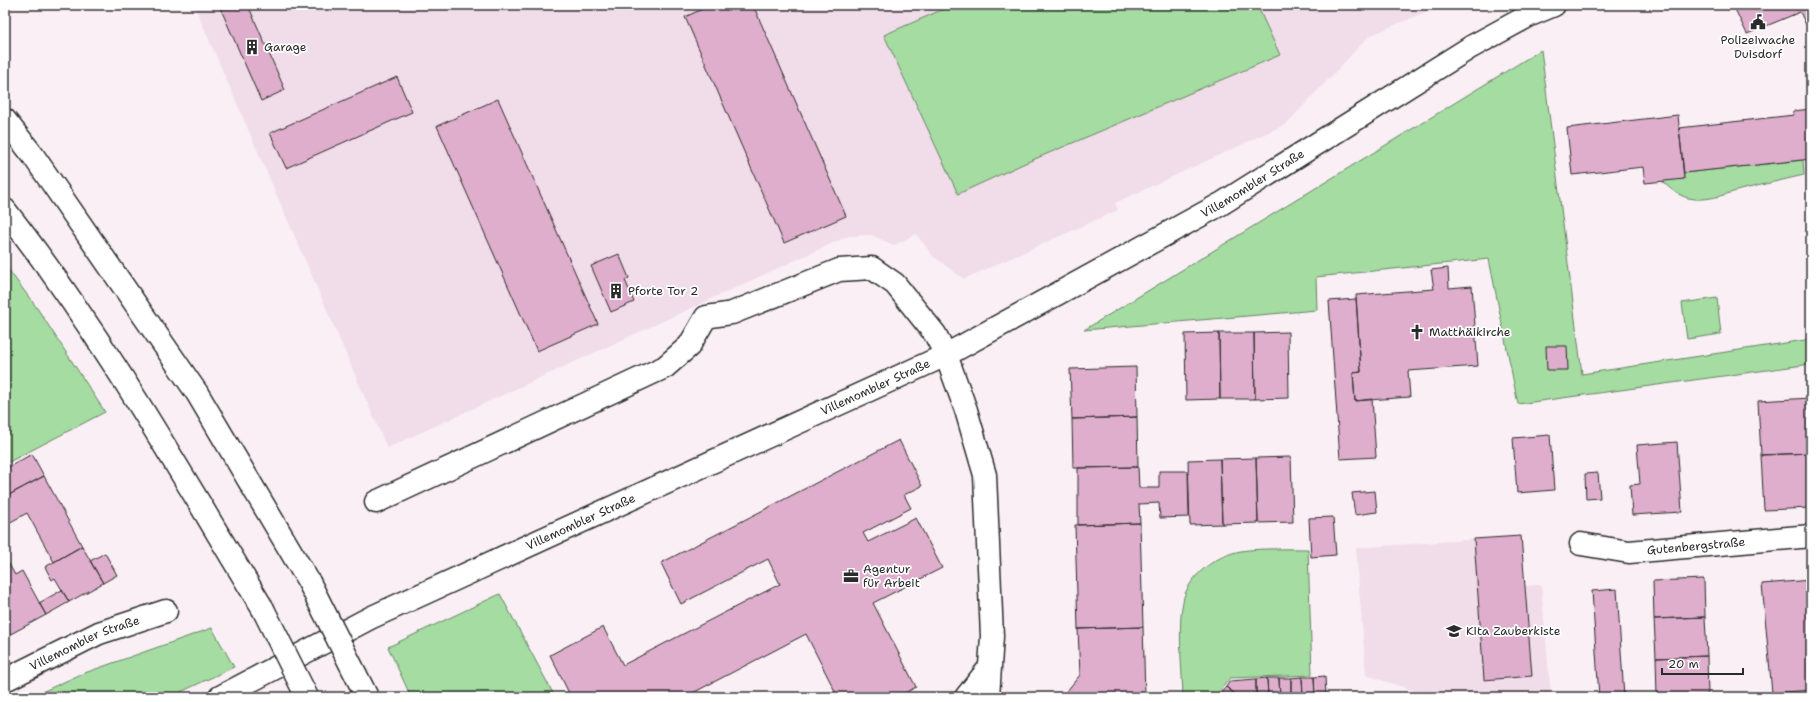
<svg xmlns="http://www.w3.org/2000/svg" width="1816" height="702" font-family="'Shantell Sans',sans-serif">
	<style>
		.built { fill: #f1dce9 }
		.green { fill: #a4dca1; stroke: #688466 }
		.building { fill: #dfaecc; stroke: #2b2b2b }
		.lines { fill: none; stroke-linecap: round; stroke-linejoin: round }
		.minor-casing { stroke: #2b2b2b; stroke-width: 25 }
		.highway-casing { stroke: #2b2b2b; stroke-width: 25 }
		.minor { stroke: #fff; stroke-width: 22 }
		.highway { stroke: #fff; stroke-width: 22 }
		.highway-bridge-casing { stroke: #2b2b2b; stroke-width: 25; stroke-linecap: butt }
		.highway-bridge { stroke: #fff; stroke-width: 22 }
		.labels { text-anchor: middle; dominant-baseline: central; stroke-width: 3.5; stroke-linejoin: round; paint-order: stroke }
		.poi-label { font-size: 12px; fill: #2b2b2b; stroke: #fff; text-anchor: start }
		.street-label { font-size: 12px; fill: #2b2b2b; stroke: #fff }
	</style>
	<rect width="100%" height="100%" fill="#f9eff5"/>
	<filter id="ink" filterUnits="userSpaceOnUse"><feTurbulence type="fractalNoise" baseFrequency=".025" numOctaves="2"/><feDisplacementMap in="SourceGraphic" scale="8" xChannelSelector="R" yChannelSelector="G"/><feConvolveMatrix kernelMatrix="1 2 1 2 8 2 1 2 1" color-interpolation-filters="sRGB"/></filter>
	<g filter="url(#ink)">
		<path class="built" d="M194 5H1442L1369 36 1286 124 1115 203 1118 210 964 279 933 256 916 234 894 245 871 235 848 236 387 448Z
			M1521 536 1525 586 1541 585 1551 697H1434L1366 675 1356 548Z"/>
		<path class="green" d="M953 5H1257L1280 55 1023 164 958 194 884 35Z
			M1541 50 1582 374 1805 340 1811 336V364L1518 404 1489 259 1316 277 1317 310 1084 330Z
			M1803 160 1804 175C1782 180 1761 185 1740 190 1722 195 1707 202 1688 198 1678 195 1670 189 1662 181L1684 179V173Z
			M5 265 37 308 105 412 5 464Z
			M1717 298 1721 334 1687 339 1682 303Z
			M1308 549 1312 675 1230 678 1215 697H1185L1183 695C1182 668 1177 622 1184 597 1191 574 1217 555 1241 551 1259 548 1288 549 1308 549Z
			M500 594 555 697H411L388 647Z
			M212 628 234 667 170 697H31L79 675Z"/>
		<path class="building" d="M219 5H248L285 90 261 101Z
			M711 5H753L846 216 784 243 685 17Z
			M1733 5H1811V33H1810L1800 12 1747 34Z
			M397 77 412 112 286 168 270 133Z
			M498 99 598 324 537 351 437 126Z
			M1811 109V159L1684 173 1679 128 1794 115 1793 111Z
			M1678 115 1684 179 1645 183 1643 167 1572 175 1567 128Z
			M619 254 629 278 625 280 634 302 611 312 591 266Z
			M1448 268 1449 288 1472 286 1478 366 1408 371 1410 397 1355 401 1353 373 1361 372 1356 295 1434 289 1431 270Z
			M1356 299 1361 372 1353 373 1355 401 1372 399 1376 457 1340 459 1329 301Z
			M1288 332 1289 398 1255 399 1254 333Z
			M1219 333 1220 399 1186 400 1185 334Z
			M1219 333H1254L1255 399H1220Z
			M1546 346H1567L1568 370H1547Z
			M1136 367 1137 417 1072 419 1070 369Z
			M1811 398V453L1761 455 1758 401Z
			M1137 417 1138 467 1073 468 1072 419Z
			M1550 435 1554 490 1517 493 1513 438Z
			M899 440 922 486 904 495 911 508 863 533 868 542 916 518 942 568 873 603 916 687 903 694 905 697H838L806 634 685 697H571L550 655 603 627 623 665 780 584 768 559 681 604 661 563Z
			M1677 442 1682 512 1632 515 1630 485 1640 484 1637 445Z
			M1811 453V508L1764 510 1761 455Z
			M32 454 44 476 5 497V469Z
			M1291 457 1293 522 1258 523 1256 458Z
			M1256 458 1258 523 1222 524 1220 459Z
			M1220 459 1222 524 1190 525 1188 460Z
			M1138 467 1139 488H1159V471H1188L1189 517 1160 518 1159 503 1139 504 1140 523 1078 525V468Z
			M1598 473 1600 498 1586 499 1585 474Z
			M44 476 82 546 54 562 27 513 5 525V497Z
			M1375 491 1377 512 1355 515 1352 493Z
			M1333 517 1336 555 1311 557 1309 518Z
			M1140 523 1143 627 1078 629 1075 525Z
			M1521 536 1532 676 1484 680 1474 539Z
			M82 546 103 583 69 602 55 578 52 580 45 567Z
			M105 553 117 575 103 583 90 561Z
			M5 557 15 575 22 571 46 615 5 637Z
			M1704 579 1705 617 1654 619 1653 581Z
			M1811 580V690L1772 693 1762 584Z
			M1617 589 1624 697H1599L1592 591Z
			M62 590 69 602 46 615 39 603Z
			M1705 617 1707 656 1656 658 1654 619Z
			M1143 627 1145 694 1143 697H1062L1080 675 1078 629Z
			M1707 656 1708 695 1657 697 1656 658Z
			M1325 676 1326 697H1315L1314 677Z
			M1302 677H1314L1315 697H1303Z
			M1302 677 1303 697H1291V678Z
			M1267 678H1279L1280 697H1268Z
			M1267 678 1268 697H1256V679Z
			M1279 678H1291V697H1280Z
			M1256 679V697H1239L1226 687 1230 681Z
			M1226 687 1239 697H1220L1218 696Z"/>
		<g class="lines">
			<g class="minor-casing">
				<g id="minor">
					<path d="M376 502 665 367 689 346 706 317 732 313 839 270 872 268 895 284 935 334 946 355 966 410 985 475 992 636 988 697"/>
					<path id="s1" d="M1581 544 1629 552 1811 536"/>
					<path id="s2" d="M5 680 99 633 166 611"/>
					<path id="s3" d="M220 697 370 618 946 355 1221 204 1471 47 1530 15 1554 5"/>
					<path d="M966 697 989 668"/>
				</g>
			</g>
			<g class="highway-casing">
				<path id="highway" d="M5 120 32 154 197 393 309 582
					M5 210C103 335 181 474 263 609"/>
			</g>
			<use href="#minor" class="minor"/>
			<use href="#highway" class="highway"/>
			<g class="highway-bridge-casing">
				<path id="highway-bridge" d="M309 582 367 697
					M263 609 307 697"/>
			</g>
			<use href="#highway-bridge" class="highway-bridge"/>
		</g>
	</g>
	<defs>
		<g id="civic-bare" transform="scale(1.2)"><path d="M-.6-6.5H3V-4.5H.6V-3L4-1V1h2V6H-6V1h2V-1L-.6-3ZM-1.2 2.5V6h2.4V2.5Z" fill="#2b2b2b" stroke="#fff" stroke-width="2.5" paint-order="stroke"/></g>
		<g id="building-bare" transform="scale(1.2)"><path d="M-4-6H4V6H1V3H-1V6H-4ZM-2.5-4.3h1.7v1.8h-1.7ZM.8-4.3h1.7v1.8H.8ZM-2.5-1h1.7V.8h-1.7ZM.8-1h1.7V.8H.8Z" fill="#2b2b2b" stroke="#fff" stroke-width="2.5" paint-order="stroke"/></g>
		<g id="church-bare" transform="scale(1.2)"><path d="M-1.2-6h2.4v3.5h3.3v2.4h-3.3V6h-2.4V-.1h-3.3v-2.4h3.3Z" fill="#2b2b2b" stroke="#fff" stroke-width="2.5" paint-order="stroke"/></g>
		<g id="office-bare" transform="scale(1.2)"><path d="M-6-3h4V-5.5h4V-3h4V5H-6ZM-1-4.5V-3h2v-1.5ZM-6 0V1H6V0Z" fill="#2b2b2b" stroke="#fff" stroke-width="2.5" paint-order="stroke"/></g>
		<g id="school-bare" transform="scale(1.2)"><path d="M0-5L7-2L0 1L-7-2ZM-4 1L0 2.5L4 1V4Q0 6-4 4Z" fill="#2b2b2b" stroke="#fff" stroke-width="2.5" paint-order="stroke"/></g>
	</defs>
	<g fill-rule="evenodd">
		<use href="#civic-bare" x="1758" y="22"/>
		<use href="#building-bare" x="252" y="47"/>
		<use href="#building-bare" x="616" y="291"/>
		<use href="#church-bare" x="1417" y="332"/>
		<use href="#office-bare" x="851" y="576"/>
		<use href="#school-bare" x="1454" y="631"/>
	</g>
	<g class="labels">
		<g class="poi-label">
			<text x="1758" y="40" text-anchor="middle">Polizeiwache<tspan x="1758" dy="14">Duisdorf</tspan></text>
			<text x="264" y="47">Garage</text>
			<text x="628" y="291">Pforte Tor 2</text>
			<text x="1429" y="332">Matthäikirche</text>
			<text x="863" y="569">Agentur<tspan x="863" dy="14">für Arbeit</tspan></text>
			<text x="1466" y="631">Kita Zauberkiste</text>
		</g>
		<g class="street-label">
			<text stroke="none"><textPath href="#s3" startOffset="1154">Villemombler Straße</textPath></text>
			<text stroke="none"><textPath href="#s3" startOffset="725">Villemombler Straße</textPath></text>
			<text stroke="none"><textPath href="#s3" startOffset="401">Villemombler Straße</textPath></text>
			<text stroke="none"><textPath href="#s1" startOffset="116">Gutenbergstraße</textPath></text>
			<text stroke="none"><textPath href="#s2" startOffset="88">Villemombler Straße</textPath></text>
		</g>
	</g>
	<rect width="1816" height="702" fill="none" stroke="#fff" stroke-width="20"/>
	<rect x="10" y="10" width="1796" height="682" fill="none" stroke="#2b2b2b" stroke-width="1.5" filter="url(#ink)"/>
	<path d="M1662 668v6h81v-6" fill="none" stroke="#2b2b2b" stroke-width="2"/>
	<text x="1668" y="668" font-size="12" fill="#2b2b2b" stroke="#ffffff" stroke-width="3" paint-order="stroke">20 m</text>
</svg>
